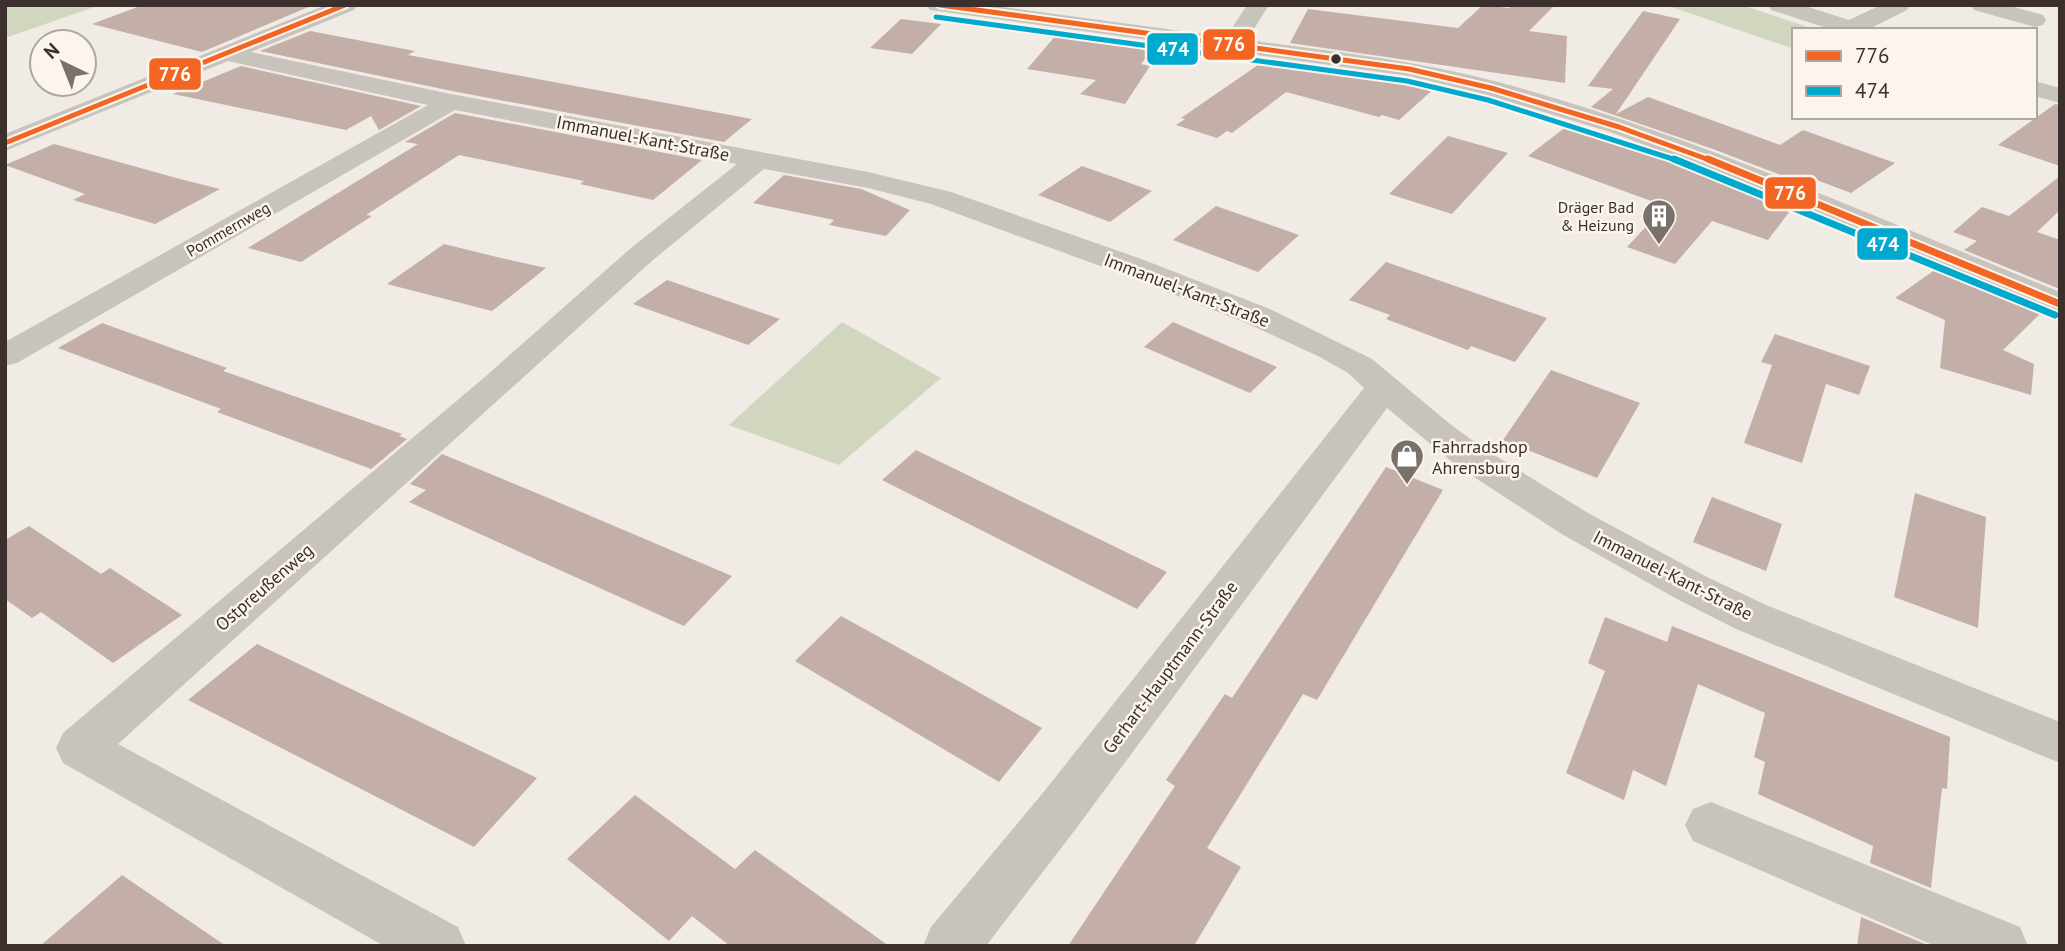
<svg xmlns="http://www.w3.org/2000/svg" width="2065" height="951" font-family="'PT Sans',sans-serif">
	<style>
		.green { fill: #d1d6bf }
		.building { fill: #c3afa7 }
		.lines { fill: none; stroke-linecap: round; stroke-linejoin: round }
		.minor { fill: #c9c3be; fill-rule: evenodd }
		.bus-1-far1-casing { stroke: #fbf5ee; stroke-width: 9 }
		.bus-1-casing { stroke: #fbf5ee; stroke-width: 11 }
		.bus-2-far1-casing { stroke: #fbf5ee; stroke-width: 9 }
		.bus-2-casing { stroke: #fbf5ee; stroke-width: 11 }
		.bus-1-far1 { stroke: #f26522; stroke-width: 5 }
		.bus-1 { stroke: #f26522; stroke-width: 7 }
		.bus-2-far1 { stroke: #00a9ce; stroke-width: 5 }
		.bus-2 { stroke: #00a9ce; stroke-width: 7 }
		.bus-dot { fill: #3b302b; stroke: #fbf5ee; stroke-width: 2.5 }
		.labels { text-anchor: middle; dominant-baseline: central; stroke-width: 5; stroke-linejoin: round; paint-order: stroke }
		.far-poi-label { font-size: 16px; fill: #3b302b; stroke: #fbf5ee; text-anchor: end }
		.far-street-label { font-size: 16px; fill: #3b302b; stroke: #fbf5ee }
		.street-label { font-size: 18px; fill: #3b302b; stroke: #fbf5ee }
		.poi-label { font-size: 18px; fill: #3b302b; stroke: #fbf5ee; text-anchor: start }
		.line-badge { stroke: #fbf5ee; stroke-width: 2.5 }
		.badge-label { font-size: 19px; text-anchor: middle; font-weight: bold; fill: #fff }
	</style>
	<rect width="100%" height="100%" fill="#f0ebe5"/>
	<path class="green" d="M5 5H100L5 38Z
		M1666 5H1742L1817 30H1794V49Z
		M842 322 941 378 839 465 729 425Z"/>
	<path class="building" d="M143 5H311V6L202 52 92 24Z
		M1483 5 1509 8 1512 5H1555L1529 31 1567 36 1565 83 1290 43 1308 9 1458 28Z
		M1643 11 1680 19 1616 114 1648 97 1780 145 1803 130 1895 163 1851 193 1814 179 1809 186 1713 149 1591 107 1613 89 1588 86Z
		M901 19 941 24 912 54 870 48Z
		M310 31 415 51 408 55 752 119 724 142 452 91 260 51Z
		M1058 33 1154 47 1141 64 1150 66 1125 104 1080 94 1096 80 1027 69Z
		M1281 61 1409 79 1437 86 1399 120 1382 115 1379 117 1286 92 1232 133 1227 131 1217 138 1176 125 1185 119 1181 118 1258 65 1277 68Z
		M241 66 421 106 379 130 371 116 346 130 173 94Z
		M2055 104 2060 105V166L1998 145Z
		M455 113 702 160 653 200 580 184 584 181 459 155 366 215 372 216 301 262 248 248 418 144 405 142Z
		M1571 123 1684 162 1793 207 1768 240 1712 221 1675 264 1627 247 1665 206 1528 156Z
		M1448 136 1508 153 1452 214 1389 194Z
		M54 144 180 179 220 189 155 224 73 200 85 194 5 165Z
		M1082 166 1116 178 1152 191 1110 222 1038 195Z
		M784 175 861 189 910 210 886 236 829 225 834 220 753 203Z
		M2060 176V210L2037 232 2060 240V289L1964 250 1977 241 1953 232 1982 207 2009 216Z
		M1216 206 1299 235 1258 272 1173 240Z
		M444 244 501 258 546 268 492 311 387 284Z
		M1386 262 1461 288 1547 318 1515 362 1471 346 1468 350 1386 319 1390 315 1349 300Z
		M1939 267 2044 310 2003 350 2034 364 2031 395 1940 368 1945 320 1895 298Z
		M667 280 722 299 780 319 748 345 633 304Z
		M1173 322 1249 355 1277 367 1250 393 1144 347Z
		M102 323 227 368 223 371 402 434 399 436 407 439 371 469 217 412 221 409 58 348Z
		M1775 334 1870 366 1859 395 1826 384 1802 463 1744 443 1772 365 1761 362Z
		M1551 370 1640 403 1597 478 1503 440Z
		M916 450 994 488 1167 572 1137 609 882 480Z
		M442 454 546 497 732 576 684 626 409 502 426 490 410 484Z
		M1386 467 1443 490 1317 700 1303 694 1207 848 1241 867 1194 946H1068L1175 786 1166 780 1225 694 1232 698Z
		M1915 493 1986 517 1978 628 1894 597Z
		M1712 497 1782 524 1766 571 1693 542Z
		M29 526 101 574 110 568 182 615 113 663 41 612 32 618 5 599V540Z
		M841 616 937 669 1042 728 999 782 795 661Z
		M1605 617 1667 642 1672 626 1950 737 1947 789 1942 788 1931 888 1870 863 1873 846 1758 794 1765 762 1754 757 1765 713 1698 684 1666 786 1633 770 1624 800 1566 773 1605 671 1588 663Z
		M257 644 437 730 537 778 474 847 188 700Z
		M635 795 735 869 755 850 889 946H730L692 916 669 941 567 859Z
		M122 875 226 946H40Z
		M1861 917 1925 944 1924 946H1857Z"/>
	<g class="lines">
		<path class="minor" d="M326 5H357L354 10 251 52 451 94 868 172 951 192 1144 260 1270 309 1372 359 1450 424 1483 448 1588 513 1705 576 1766 605 2060 722V763L1736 629 1675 598 1560 533 1457 466 1387 408 1078 826 986 946H923L931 927 1042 794 1364 388 1348 373 1320 357 1246 323 1122 274 931 204 868 188 764 169 653 260 118 744 458 927 466 946H384L63 763 56 748 63 733 486 376 631 248 737 164 455 110 17 363 5 366V342L428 105 228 61 5 151V134Z
			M927 5H988L1226 37 1247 5H1269L1247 40C1332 51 1416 60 1498 82 1692 134 1875 217 2060 292V314L1685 160 1610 132 1484 94 1409 76 938 11 930 10Z
			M1768 5H1802L1849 20 1881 5H1910L1907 10 1867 30H1833L1771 10Z
			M1971 5H2007L2043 15 2046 20 2043 25 2035 27 1974 10Z
			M2035 81 2060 88V103L2035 96Z
			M1711 802 2020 927 2028 946H1935L1693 841 1685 825 1693 809Z"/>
		<g class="bus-1-far1-casing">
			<path id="bus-1-far1" d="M940 5 1409 69 1491 88 1619 127 1712 161
				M5 143 345 5"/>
		</g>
		<g class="bus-1-casing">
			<path id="bus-1" d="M1708 159 2060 304"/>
		</g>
		<g class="bus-2-far1-casing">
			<path id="bus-2-far1" d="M936 17 1407 81 1488 100 1679 161"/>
		</g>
		<g class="bus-2-casing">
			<path id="bus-2" d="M1674 159 2055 315"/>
		</g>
		<use href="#bus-1-far1" class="bus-1-far1"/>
		<use href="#bus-1" class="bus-1"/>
		<use href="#bus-2-far1" class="bus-2-far1"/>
		<use href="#bus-2" class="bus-2"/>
	</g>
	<defs>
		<g id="building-pin" transform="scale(1.75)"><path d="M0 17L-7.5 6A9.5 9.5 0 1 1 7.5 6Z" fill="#7a716c" stroke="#fbf5ee"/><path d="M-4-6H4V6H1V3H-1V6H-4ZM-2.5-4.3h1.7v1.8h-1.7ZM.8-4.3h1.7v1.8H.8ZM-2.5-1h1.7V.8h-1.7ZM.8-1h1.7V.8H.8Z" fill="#fff"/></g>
		<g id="shop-pin" transform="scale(1.75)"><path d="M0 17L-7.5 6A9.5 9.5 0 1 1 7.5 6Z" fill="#7a716c" stroke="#fbf5ee"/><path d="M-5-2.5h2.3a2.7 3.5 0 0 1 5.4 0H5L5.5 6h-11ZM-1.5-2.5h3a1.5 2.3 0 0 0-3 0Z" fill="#fff"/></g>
	</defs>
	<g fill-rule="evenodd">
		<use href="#building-pin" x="1659" y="216"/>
		<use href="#shop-pin" x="1407" y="456"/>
	</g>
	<circle class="bus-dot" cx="1336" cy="59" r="6"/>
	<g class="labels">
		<g class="far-poi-label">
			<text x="1634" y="207">Dräger Bad<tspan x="1634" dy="18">&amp; Heizung</tspan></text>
		</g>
		<g class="far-street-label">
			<text transform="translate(228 229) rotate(-30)">Pommernweg</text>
		</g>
		<g class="street-label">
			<text transform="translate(643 138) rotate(11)">Immanuel-Kant-Straße</text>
			<text transform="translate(1187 290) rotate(21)">Immanuel-Kant-Straße</text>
			<text transform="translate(1673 575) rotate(27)">Immanuel-Kant-Straße</text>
			<text transform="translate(264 587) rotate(-41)">Ostpreußenweg</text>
			<text transform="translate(1170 667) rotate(-53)">Gerhart-Hauptmann-Straße</text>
		</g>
		<g class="poi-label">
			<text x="1432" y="446">Fahrradshop<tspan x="1432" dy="21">Ahrensburg</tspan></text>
		</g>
	</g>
	<g class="line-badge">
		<rect x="1202" y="28" width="54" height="33" rx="7" fill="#f26522"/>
		<rect x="1146" y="32" width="53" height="34" rx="7" fill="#00a9ce"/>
		<rect x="148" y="57" width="54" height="34" rx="7" fill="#f26522"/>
		<rect x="1764" y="176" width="53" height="34" rx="7" fill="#f26522"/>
		<rect x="1856" y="227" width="53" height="34" rx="7" fill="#00a9ce"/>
	</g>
	<g class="badge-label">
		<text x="1229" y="51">776</text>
		<text x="1173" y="56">474</text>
		<text x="175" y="81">776</text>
		<text x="1790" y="200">776</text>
		<text x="1883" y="251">474</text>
	</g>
	<rect width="2065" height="951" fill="none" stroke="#3b302b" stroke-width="14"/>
	<rect x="1792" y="28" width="245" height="91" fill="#fbf5ee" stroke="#aea6a0" stroke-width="2"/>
	<rect x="1806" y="51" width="35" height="10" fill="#f26522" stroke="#aea6a0" stroke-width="2"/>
	<text x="1855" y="63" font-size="21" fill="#3b302b">776</text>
	<rect x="1806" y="86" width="35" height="10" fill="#00a9ce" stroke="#aea6a0" stroke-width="2"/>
	<text x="1855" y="98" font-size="21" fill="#3b302b">474</text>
	<g transform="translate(63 63) rotate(317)"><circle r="33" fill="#fbf5ee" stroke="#aea6a0" stroke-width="2"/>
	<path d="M0-5L12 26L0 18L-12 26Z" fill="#7a716c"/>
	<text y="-10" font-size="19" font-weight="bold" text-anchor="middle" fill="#3b302b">N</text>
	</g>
</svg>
